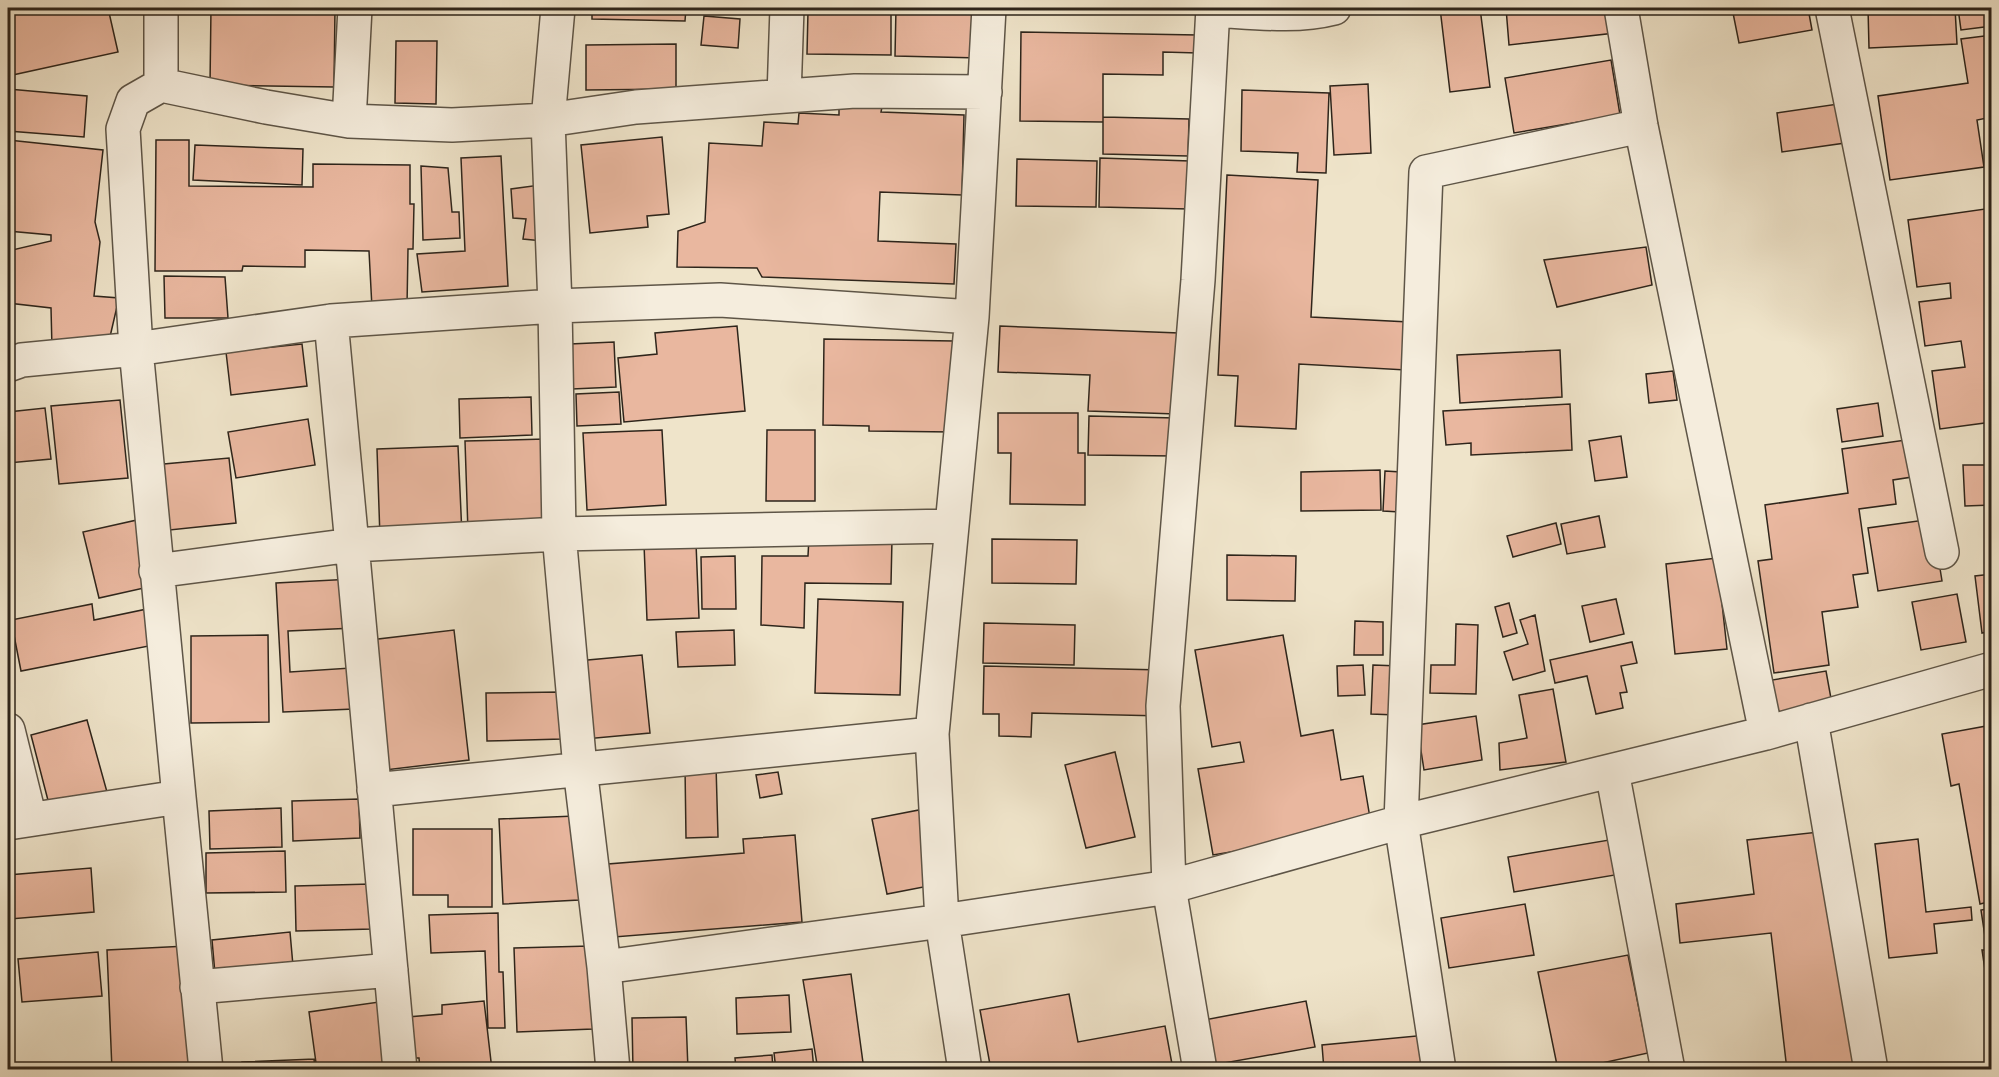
<svg xmlns="http://www.w3.org/2000/svg" width="1999" height="1077" font-family="'Gentium Book Plus',serif">
	<style>
		.building { fill: #e9b79f; stroke: #2e251b; stroke-width: 1.5 }
		.lines { fill: none; stroke-linecap: round; stroke-linejoin: round }
		.minor-casing { stroke: #5e5547; stroke-width: 36 }
		.minor { stroke: #f5eddd; stroke-width: 33 }
	</style>
	<rect width="100%" height="100%" fill="#efe4ca"/>
	<filter id="stains"><feTurbulence type="fractalNoise" baseFrequency=".00333" numOctaves="4"/><feColorMatrix values="0 0 0 0 .2 0 0 0 0 .09 0 0 0 0 .02 0 0 0 .5 -.17"/></filter>
	<radialGradient id="worn" r=".72"><stop offset=".6" stop-color="#630" stop-opacity="0"/><stop offset="1" stop-color="#630" stop-opacity=".3"/></radialGradient>
	<path class="building" d="M8 8H108L118 52 8 76Z
		M211 8H335L334 87 210 85Z
		M592 8H686L685 21 592 19Z
		M826 8H891V55L807 54 808 11H826Z
		M896 8H982L980 58 895 56Z
		M1440 8H1480L1490 87 1450 92Z
		M1506 8H1612L1615 33 1509 45Z
		M1732 8H1808L1812 30 1739 43Z
		M1868 8H1955L1957 44 1869 48Z
		M1958 8H1992V26L1961 30Z
		M704 16 740 19 738 48 701 45Z
		M1021 32 1198 35V53L1163 52V75L1103 74V122L1020 121Z
		M1992 35V117L1977 120 1984 167 1890 180 1878 96 1968 83 1961 39Z
		M396 41H437L436 104 395 103Z
		M676 44V89L586 90V45Z
		M1611 60 1620 115 1514 133 1505 78Z
		M1368 84 1371 153 1334 155 1330 86Z
		M8 89 87 96 84 137 8 131Z
		M1242 90 1329 93 1326 173 1297 172 1298 153 1241 151Z
		M1845 103 1852 142 1782 152 1777 113Z
		M839 105 882 107 881 112 964 115 962 195 880 192 878 241 956 244 954 284 762 277 757 268 677 267 678 231 705 222 709 143 762 146 764 122 798 124 799 113 839 115Z
		M1103 117 1189 119 1188 156 1103 154Z
		M662 137 669 214 647 216 648 227 590 233 581 145Z
		M8 140 103 150 95 222 100 242 94 296 119 298 109 341 52 349 51 308 8 303 12 250 51 241V235L8 231Z
		M156 140H189V186L313 187V164L410 165V204H414L413 249H408L407 307 372 308 369 251 305 250V267L243 266 242 271H155Z
		M195 145 303 149 302 185 193 180Z
		M501 156 508 286 422 292 417 254 465 251 461 158Z
		M1100 158 1190 161 1189 209 1099 207Z
		M1017 159 1097 161 1096 207 1016 206Z
		M421 166 448 168 452 212H459L460 238 423 240Z
		M1227 175 1318 180 1311 317 1409 322 1406 370 1299 364 1296 429 1235 426 1238 376 1218 375Z
		M540 185 543 241 523 239 526 219 513 218 511 189Z
		M1992 208V422L1940 429 1932 371 1965 367 1961 341 1925 346 1919 302 1951 298 1950 283 1917 287 1908 220Z
		M1646 247 1652 285 1557 307 1544 260Z
		M164 276 225 277 228 318H165Z
		M737 326 745 411 624 422 618 358 657 354 655 333Z
		M1000 326 1179 333 1176 414 1088 411 1090 375 998 372Z
		M824 339 954 341 953 432 869 431V426L823 425Z
		M614 342 616 387 572 389 570 344Z
		M302 344 307 386 231 395 226 352Z
		M1560 350 1562 397 1460 403 1457 355Z
		M1673 371 1677 400 1649 403 1646 374Z
		M619 392 621 424 577 426 576 394Z
		M531 397 532 435 460 438 459 399Z
		M120 400 128 478 59 484 51 406Z
		M1878 403 1883 436 1842 442 1837 409Z
		M1570 404 1572 450 1471 455V443L1446 445 1443 411Z
		M45 408 51 459 8 463V412Z
		M998 413H1078V453H1085V505L1010 504 1011 453H998Z
		M1089 416 1176 418 1175 456 1088 455Z
		M308 419 315 465 236 478 228 432Z
		M662 430 666 505 587 510 583 433Z
		M767 430H815V501H766Z
		M1621 436 1627 477 1595 481 1589 441Z
		M1920 438 1925 475 1893 480 1896 504 1859 509 1868 573 1853 575 1858 607 1822 612 1829 665 1774 673 1758 561 1772 559 1765 505 1848 493 1842 449Z
		M546 439 549 529 468 532 465 441Z
		M458 446 462 535 380 538 377 449Z
		M229 458 236 523 160 531 153 465Z
		M1963 465H1992V505L1965 506Z
		M1380 470 1381 510 1301 511V472Z
		M1385 471 1401 472 1400 512 1383 511Z
		M1599 516 1605 547 1567 554 1561 524Z
		M1932 519 1942 581 1878 591 1868 528Z
		M137 520 153 586 99 598 83 532Z
		M1556 523 1561 544 1513 557 1507 536Z
		M809 537 892 539 891 584 805 583 804 628 761 625 762 556H808Z
		M992 539 1077 540 1076 584 992 583Z
		M696 543 699 618 647 620 644 544Z
		M1227 555 1296 556 1295 601 1227 600Z
		M735 556 736 609H702L701 557Z
		M1717 558 1727 649 1675 654 1666 564Z
		M1992 574V631L1982 633 1975 576Z
		M353 579 355 628 288 631 290 672 351 668 354 709 283 712 276 583Z
		M1957 594 1966 642 1921 650 1912 602Z
		M818 599 903 602 900 695 815 693Z
		M1616 599 1624 634 1590 642 1582 606Z
		M1509 603 1517 633 1503 637 1495 607Z
		M92 604 94 620 147 609 154 645 21 671 11 620Z
		M1535 615 1545 671 1513 680 1504 652 1528 644 1520 620Z
		M1355 621 1383 622V655H1354Z
		M984 623 1075 625 1074 665 983 663Z
		M1456 624 1478 625 1476 694 1430 693 1431 665H1455Z
		M454 630 469 760 385 770 370 640Z
		M734 630 735 665 678 667 676 632Z
		M268 635 269 722 191 723V636Z
		M1283 635 1301 736 1333 730 1341 780 1363 776 1371 824 1314 838 1213 855 1198 769 1244 762 1240 742 1212 747 1195 650Z
		M1632 642 1637 663 1621 666 1627 692 1620 693 1623 708 1596 714 1587 676 1555 683 1550 660Z
		M642 655 650 733 585 739 577 661Z
		M1363 665 1365 695 1338 696 1337 666Z
		M1373 665 1399 666 1396 715 1371 714Z
		M984 666 1163 670V716L1032 713 1031 737 999 736V714H983Z
		M1826 671 1832 704 1778 714 1772 680Z
		M1553 689 1566 762 1500 770 1499 743 1527 738 1519 695Z
		M561 692 562 739 487 741 486 693Z
		M1476 716 1482 760 1424 770 1417 725Z
		M87 720 107 792 50 808 31 735Z
		M1992 725V901L1980 904 1959 784 1951 786 1942 734Z
		M1115 752 1135 837 1086 848 1065 765Z
		M716 765 718 837 686 838 685 767Z
		M778 772 782 794 760 798 756 775Z
		M359 799 360 838 293 841 292 801Z
		M281 808 282 847 210 849 209 811Z
		M919 810 934 885 887 894 872 819Z
		M575 816 579 900 503 904 499 819Z
		M413 829H492V907H448V895H413Z
		M1828 831 1855 1063 1787 1070 1771 933 1680 943 1676 904 1754 894 1747 840Z
		M795 835 802 922 614 937 608 864 744 853 743 839Z
		M1615 839 1621 874 1514 892 1508 857Z
		M1918 839 1926 912 1971 907 1972 920 1934 924 1937 953 1889 958 1875 844Z
		M285 851 286 892 206 893V853Z
		M91 868 94 912 10 919 8 875Z
		M371 884 372 929 296 931 295 886Z
		M1525 904 1534 955 1449 968 1441 918Z
		M1992 908V1016L1982 950H1987L1981 910Z
		M498 913 499 972H503L505 1028H488L485 951 431 953 429 915Z
		M290 932 294 977 216 985 212 940Z
		M187 946 193 1070H112L107 950Z
		M590 946 593 1029 517 1032 514 948Z
		M98 952 102 996 22 1002 18 959Z
		M1628 955 1648 1053 1570 1070H1558L1538 972Z
		M851 974 864 1070H818L803 980Z
		M1069 994 1078 1042 1165 1026 1172 1064 1140 1070H991L980 1010Z
		M789 995 791 1032 737 1034 736 998Z
		M386 1001 396 1070H317L309 1012Z
		M484 1001 492 1070H420L419 1058H412L408 1017 442 1014V1005Z
		M1306 1001 1315 1047 1213 1065 1204 1020Z
		M686 1017 688 1070H633L632 1018Z
		M1427 1035 1431 1070H1324L1322 1045Z
		M812 1049 814 1070H776L774 1053Z
		M772 1055 773 1070H736L735 1058Z
		M314 1059 315 1070H242V1062Z"/>
	<g class="lines">
		<g class="minor-casing">
			<path id="minor" d="M558 8 548 120 555 306 559 534 580 768 604 967 613 1070
				M1621 8 1641 126 1766 733 1992 669
				M1832 8 1942 552
				M1213 10C1252 12 1295 18 1334 8
				M161 85 266 107 349 121 452 125 548 120 636 107 855 91 985 92
				M784 96 787 8
				M349 121 355 8
				M331 321 352 545 559 534 952 526
				M8 365 22 360 136 349 331 321 555 306 720 300 972 317
				M156 571 352 545 400 1070
				M1811 720 1871 1070
				M8 730 30 819
				M1612 771 1668 1070
				M374 790 932 734
				M179 797 206 1070
				M8 823 179 797 136 349 123 129 133 101 161 85V8
				M604 967 942 921 1169 887 1163 706 1198 280 1213 8
				M197 987 391 970
				M965 1070 942 921 932 734 972 317 989 8
				M1200 1070 1169 887 1401 822 1766 733
				M1439 1070 1401 822 1426 172 1641 126"/>
		</g>
		<use href="#minor" class="minor"/>
	</g>
	<rect width="1999" height="1077" fill="none" stroke="#efe4ca" stroke-width="30"/>
	<rect x="9" y="9" width="1981" height="1059" fill="none" stroke="#2e251b" stroke-width="3"/>
	<rect x="15" y="15" width="1969" height="1047" fill="none" stroke="#2e251b" stroke-width="1.5"/>
	<rect width="100%" height="100%" filter="url(#stains)"/>
	<rect width="100%" height="100%" fill="url(#worn)"/>
</svg>
